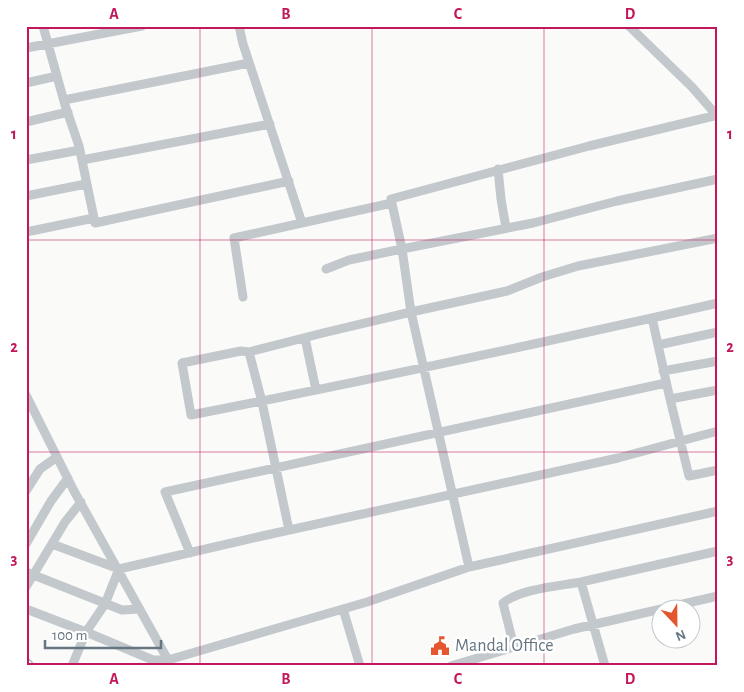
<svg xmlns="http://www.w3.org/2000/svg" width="744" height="692" font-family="'Alegreya Sans',sans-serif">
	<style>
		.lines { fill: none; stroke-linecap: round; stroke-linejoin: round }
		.major-casing { stroke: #b5babe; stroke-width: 14 }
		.minor { stroke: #c3c8cc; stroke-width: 9 }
		.major { stroke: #fff; stroke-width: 11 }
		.grid { fill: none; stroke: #c2185b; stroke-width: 1; stroke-opacity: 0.55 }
		.labels { text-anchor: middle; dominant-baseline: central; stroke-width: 5; stroke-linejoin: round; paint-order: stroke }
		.poi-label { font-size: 18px; fill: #657683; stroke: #fff; text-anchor: start }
		.neatline { fill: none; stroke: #c2185b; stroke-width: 2 }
		.grid-label { font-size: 16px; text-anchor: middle; font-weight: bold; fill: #c2185b }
	</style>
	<rect width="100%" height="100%" fill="#fafaf8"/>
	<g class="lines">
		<g class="major-casing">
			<path id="major" d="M26 665 27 666"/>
		</g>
		<path class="minor" d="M43 26 65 105 79 146 95 223 289 181
			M239 26 243 44 302 223
			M629 26 692 87 718 117
			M26 48 142 26
			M26 83 57 76
			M64 100 249 63
			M26 122 68 112
			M26 160 80 150
			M82 160 270 124
			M498 169 501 199 506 228
			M26 196 86 184
			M26 232 94 218
			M326 269 349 260 402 249 391 199 589 146 718 115
			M243 297 234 238 392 203
			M305 338 316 390
			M658 345 718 332
			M249 352 323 333 411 312 402 249 533 223 617 201 718 179
			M663 371 718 361
			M718 390 670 399 689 476 718 470
			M26 395 74 491 168 660 169 664
			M670 399 652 318 718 303
			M26 491 40 469 57 457
			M289 530 262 402 249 352 241 351 182 363 191 415C345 385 499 352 652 318
			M26 544 51 501 68 478
			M52 544 119 569 262 536 618 458 718 431
			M190 553 165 492 666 383
			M469 567 411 312 507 291 542 277 578 266 718 238
			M26 572 122 610 140 609
			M26 587 65 522 81 502
			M26 609 86 632 105 604 119 569
			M343 609 360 666
			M514 647 503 603C520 589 559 586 581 582
			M72 666 86 632 153 660H168L367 602 469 567 718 511
			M451 666 574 629 718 596
			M605 666 581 582 718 551"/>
		<use href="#major" class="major"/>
	</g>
	<path class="grid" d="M200 26V666M372 26V666M544 26V666M26 240H718M26 452H718"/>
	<defs>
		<g id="civic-bare" transform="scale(1.5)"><path d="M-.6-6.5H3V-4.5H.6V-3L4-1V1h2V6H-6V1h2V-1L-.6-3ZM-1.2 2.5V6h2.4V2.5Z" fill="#e4572e" stroke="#fff" stroke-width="2.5" paint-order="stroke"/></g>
	</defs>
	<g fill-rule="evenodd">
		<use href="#civic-bare" x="440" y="646"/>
	</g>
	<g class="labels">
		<g class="poi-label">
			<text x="455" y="646">Mandal Office</text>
		</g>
	</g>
	<rect width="744" height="692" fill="none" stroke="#ffffff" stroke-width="55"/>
	<g transform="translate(676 624) rotate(158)"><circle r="24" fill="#ffffff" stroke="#c1c8cd"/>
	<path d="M0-4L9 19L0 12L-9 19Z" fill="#e4572e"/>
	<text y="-8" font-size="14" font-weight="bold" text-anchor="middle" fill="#657683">N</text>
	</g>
	<path d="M45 640v8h116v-8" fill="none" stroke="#657683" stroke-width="2.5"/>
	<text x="52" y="640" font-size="15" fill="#657683" stroke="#ffffff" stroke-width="4" paint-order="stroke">100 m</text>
	<rect x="28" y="28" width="688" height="636" class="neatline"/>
	<g class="grid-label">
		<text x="114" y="19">A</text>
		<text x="286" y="19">B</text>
		<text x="458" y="19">C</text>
		<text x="630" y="19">D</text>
		<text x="14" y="139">1</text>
		<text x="730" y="139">1</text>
		<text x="14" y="352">2</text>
		<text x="730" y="352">2</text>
		<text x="14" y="564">3</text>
		<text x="730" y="564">3</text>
		<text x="114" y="684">A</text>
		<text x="286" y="684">B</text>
		<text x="458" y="684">C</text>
		<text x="630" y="684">D</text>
	</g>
</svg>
